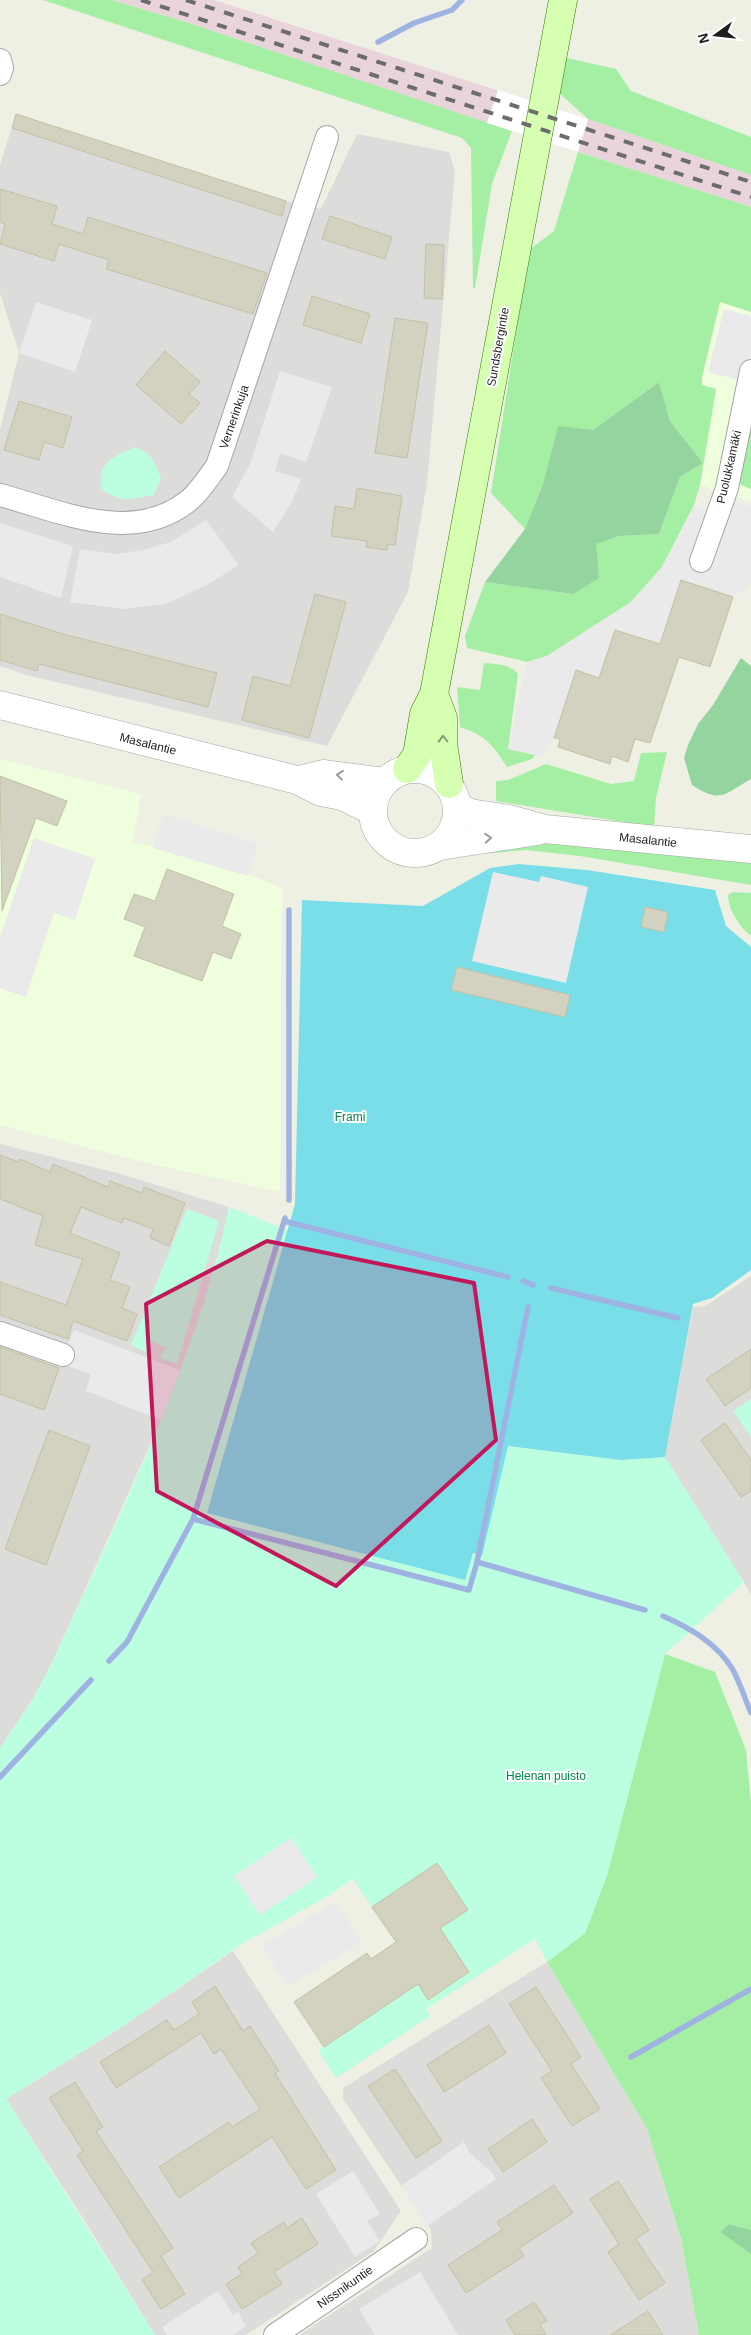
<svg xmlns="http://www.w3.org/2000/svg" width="751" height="2335" font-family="Arial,sans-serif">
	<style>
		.residential { fill: #dcdcdb }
		.industrial { fill: #ead4dc }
		.education { fill: #efffdd }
		.grass { fill: #a5efa4 }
		.forest { fill: #94d49f }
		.park { fill: #bcffe0 }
		.pitch { fill: #79dee7 }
		.parking { fill: #eaeaea }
		.pier { fill: #fff }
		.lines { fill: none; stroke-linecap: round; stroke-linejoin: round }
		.stream { stroke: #9fb3e2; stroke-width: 5.5 }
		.building { fill: #d3d2c0; stroke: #c3c0a4 }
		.minor-casing { stroke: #a5a5a5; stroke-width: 24 }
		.tertiary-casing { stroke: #a5a5a5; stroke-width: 29 }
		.secondary-casing { stroke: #347a00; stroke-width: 29 }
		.minor { stroke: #fff; stroke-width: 22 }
		.tertiary { stroke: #fff; stroke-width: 28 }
		.secondary { stroke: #d7ffb2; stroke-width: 28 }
		.rail { stroke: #6c6c6c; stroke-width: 4; stroke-dasharray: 10 10; stroke-linecap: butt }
		.oneway { stroke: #849a6f }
		.oneway2 { stroke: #9a9a9a }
		.marked { fill: #c2185b; fill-opacity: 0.2; stroke: #c2185b; stroke-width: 4; stroke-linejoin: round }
		.labels { text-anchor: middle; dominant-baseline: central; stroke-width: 4; stroke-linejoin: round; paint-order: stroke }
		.street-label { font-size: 12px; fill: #1e1e1e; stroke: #fff }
		.park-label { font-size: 12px; fill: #01874b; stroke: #fff }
	</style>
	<rect width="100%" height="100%" fill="#eef0e3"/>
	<path class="residential" d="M16 114 286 201 321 209 357 134 449 152 455 171 427 483 408 592 327 746 26 675 0 666V430L19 353 0 293V165Z
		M0 1144 121 1174 229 1207 221 1245 202 1311 163 1416 52 1663 33 1699 0 1748Z
		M751 1276V1594L665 1457 693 1307 705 1306Z
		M233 1951 401 2211 374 2251 246 2335H155L88 2226 6 2099 117 2030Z
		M547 1962 647 2129 681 2238 699 2335H299L432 2248 431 2230 343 2099V2088Z"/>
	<path class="industrial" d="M112 0H214L588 119 751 175V207L487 123 192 24Z"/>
	<path class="education" d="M720 301 751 312V501L700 485 716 389 702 385V377Z
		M0 759 141 794 133 842 159 847 239 870 282 888 280 1192 147 1163 0 1125Z"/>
	<path class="grass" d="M43 0H112L192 24 512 131 492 184 475 288H473L471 148 462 138Z
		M562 57 616 69 631 91 751 137V175L588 119 559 93Z
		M578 152 751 207V312L720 302 702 377V385L716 389 700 485 694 505 662 567 631 602 547 656 527 662 467 648 465 636 485 582 573 594 595 544 619 536 659 534 680 477 703 463 670 421 659 382 593 430 544 481 525 529 491 493 529 250 554 231Z
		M751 418V489L741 485 738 475Z
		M484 663C496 664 511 664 518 674L508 749 535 755 532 759 507 767C493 745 485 735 460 727L457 687 480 690Z
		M667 752 656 798 654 827 496 801V781L508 780 546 764 611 784 634 781 641 753Z
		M527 844H584L751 860V885L580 856 526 850 492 853V845Z
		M733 892 751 893V936C740 927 728 910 728 895Z
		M665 1654 715 1672 746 1750 751 1803V2230L729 2224 720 2232 751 2254V2335H699L681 2238 647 2129 547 1962 585 1933 607 1875Z"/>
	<path class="forest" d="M659 382 670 421 703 463 680 477 659 534 619 536 596 544 599 578 573 594 485 582 525 529 544 481 558 426 593 430Z
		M741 658 751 666V779C724 794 721 804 692 785L684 758 688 745 698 724 713 705Z
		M729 2224 751 2230V2254L720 2232Z"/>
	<path class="park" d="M135 447C153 454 154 461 161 478L154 495C131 499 122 503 101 489 98 461 113 457 135 447Z
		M229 1207 288 1230 207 1513 481 1556 508 1446 621 1460 665 1457 744 1582 665 1654 607 1875 585 1933 547 1962 535 1939 426 2009 430 2016 336 2078 318 2050 418 1984 428 2000 469 1972 440 1928 467 1910 436 1864 372 1907 353 1879 330 1895 245 1942 117 2030 6 2099 155 2335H0V1748L33 1699 52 1663C119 1515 195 1367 229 1207Z
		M187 1209 219 1221 177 1364 160 1358 165 1348 152 1341 146 1352 131 1345Z
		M751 1399V1437L733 1411Z"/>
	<path class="pitch" d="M519 864 587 870 715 890 726 926 751 947V1270L712 1298 693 1304 665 1457 621 1460 508 1446 482 1556 473 1553 465 1580 207 1513 295 1204 302 900 423 906 490 868Z"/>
	<path class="parking" d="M36 302 92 320 75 372 19 353Z
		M724 309 751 316V383L708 372Z
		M280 371 332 387 306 462 280 453 275 471 301 479 292 502 273 532 232 497 250 464Z
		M712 498 734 501 751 507V585L733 597 681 580 660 644 615 630 599 678 576 670 554 738 542 756 508 749 527 662 547 656 631 602 662 567 694 505 707 510Z
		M206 520 239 565 205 586 165 604 123 609 70 602 80 549 116 554 143 550 171 542Z
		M0 523 73 546 61 598 0 577Z
		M163 814 258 844 248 876 153 848Z
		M34 838 95 859 75 920 54 913 26 997 0 988V937Z
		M493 872 539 882 541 876 588 887 566 983 472 961Z
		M74 1330 180 1370 161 1420 86 1391 91 1374 60 1363Z
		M291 1838 317 1877 260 1915 234 1876Z
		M336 1901 361 1942 287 1987 262 1946Z
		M464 2142 469 2152 491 2172 496 2179 427 2226 401 2186Z
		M353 2171 380 2214 367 2221 380 2241 355 2257 316 2194Z
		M420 2272 458 2335H375L359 2309Z
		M218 2291 233 2315 238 2312 246 2326 233 2335H167L162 2327Z"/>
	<path class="pier" d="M498 90 588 119 578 152 487 123Z"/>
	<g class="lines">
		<path class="stream" d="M378 42 414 23 452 10 462 0
			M289 1200V910
			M285 1218 193 1519 469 1590 477 1562 645 1610
			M284 1221 508 1277
			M523 1281 533 1285
			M551 1288 678 1318
			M477 1562 528 1307
			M663 1616C690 1628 718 1644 733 1670 740 1683 745 1699 751 1713
			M109 1661 127 1642 193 1519
			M0 1777 91 1680
			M631 2057 751 1989"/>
	</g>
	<path class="building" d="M16 114 286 201 282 216 12 128Z
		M0 189 57 206 52 224 83 234 88 217 267 273 253 314 106 269 109 260 59 244 54 261 0 244 5 224 0 222Z
		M330 216 392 237 385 259 322 239Z
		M426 244 444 245 442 299 424 298Z
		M312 296 370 314 361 343 303 325Z
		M395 318 428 323 407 458 375 453Z
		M165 351 200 382 189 394 200 403 181 424 136 385Z
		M19 401 72 417 63 448 44 442 39 460 4 450Z
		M357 488 402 496 395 545 388 544 387 550 366 547 367 541 331 536 335 506 354 509Z
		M681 580 733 597 710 667 679 657 650 743 635 739 628 762 612 756 610 764 558 747 560 739 554 738 576 670 599 678 615 630 660 644Z
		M315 594 346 602 309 738 242 720 253 676 290 686Z
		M0 614 63 634 217 673 208 707 39 664 37 671 0 660Z
		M0 776 67 801 57 826 36 818 2 911Z
		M167 869 234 894 222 926 241 934 231 959 213 952 202 981 134 956 145 927 124 919 134 894 155 901Z
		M645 907 668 912 664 932 641 927Z
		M457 967 570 995 565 1017 451 990Z
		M0 1155 19 1162 20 1159 50 1172 53 1164 108 1187 110 1181 142 1193 144 1187 185 1203 169 1246 150 1238 153 1229 124 1218 122 1223 81 1207 70 1233 120 1253 110 1280 130 1287 122 1308 137 1314 127 1341 73 1321 68 1339 0 1315V1282L66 1305 83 1259 35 1245 43 1216 0 1199Z
		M0 1347 59 1368 44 1410 0 1394Z
		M751 1349V1388L725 1406 706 1379Z
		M725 1423 751 1460V1491L741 1497 701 1440Z
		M49 1430 90 1446 46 1565 5 1549Z
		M437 1863 468 1910 440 1928 469 1972 428 2000 418 1984 324 2047 294 2002 367 1953 371 1959 396 1942 372 1907Z
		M215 1986 243 2031 250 2026 279 2071 275 2073 336 2170 306 2189 272 2137 179 2198 159 2167 229 2122 232 2127 260 2109 221 2049 214 2054 201 2033 116 2088 100 2062 167 2020 174 2030 199 2014 192 2002Z
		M536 1987 581 2057 571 2064 600 2109 572 2126 541 2078 552 2071 509 2004Z
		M489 2025 506 2053 444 2092 427 2065Z
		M395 2069 442 2141 416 2158 368 2086Z
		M75 2082 103 2127 96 2131 173 2248 161 2256 185 2294 161 2309 142 2280 153 2272 77 2155 83 2151 49 2098Z
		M532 2119 547 2142 503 2172 488 2149Z
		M618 2181 649 2230 636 2239 665 2283 639 2300 608 2252 619 2244 590 2199Z
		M554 2185 573 2213 519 2248 524 2256 466 2293 448 2265 502 2230 497 2222Z
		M302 2218 318 2244 274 2272 282 2284 242 2309 226 2284 242 2274 238 2267 258 2253 251 2243 284 2222 287 2228Z
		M534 2302 547 2321 540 2325 546 2335H515L506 2320Z
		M648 2311 663 2335H610Z"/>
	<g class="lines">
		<g class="minor-casing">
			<path id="minor" d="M0 60 2 68 0 74
				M0 495C60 511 131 545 187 502 199 493 208 478 217 466L327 137
				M701 561 727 488 751 371
				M0 1333 63 1355
				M275 2335 416 2239"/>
		</g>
		<g class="tertiary-casing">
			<path id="tertiary" d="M0 705 297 780 321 792 342 796 373 811
				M373 811a42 42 0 1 1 84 0a42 42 0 1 1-84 0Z
				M299 780 323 774 384 782
				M457 806 470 813 509 819 545 829 751 849
				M440 846 537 831"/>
		</g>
		<g class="secondary-casing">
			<path id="secondary" d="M434 694 443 718V743L449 784
				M407 769 417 755 424 714 434 694 563 0"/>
		</g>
		<use href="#minor" class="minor"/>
		<use href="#tertiary" class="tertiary"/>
		<use href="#secondary" class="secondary"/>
		<path class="rail" d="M141 0 751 197
			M186 0 751 182"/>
	</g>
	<defs><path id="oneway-chevron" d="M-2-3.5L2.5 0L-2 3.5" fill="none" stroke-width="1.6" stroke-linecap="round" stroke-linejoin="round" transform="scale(1.25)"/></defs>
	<use class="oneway" href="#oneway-chevron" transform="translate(443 739) rotate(-92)"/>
	<g class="oneway2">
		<use href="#oneway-chevron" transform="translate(340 775) rotate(-174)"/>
		<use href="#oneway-chevron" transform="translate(488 838) rotate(-5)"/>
	</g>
	<path class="marked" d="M267 1241 474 1283 496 1440 336 1586 157 1491 146 1304Z"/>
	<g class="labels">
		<g class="street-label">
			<text transform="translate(498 347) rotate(-80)">Sundsbergintie</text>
			<text transform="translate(234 417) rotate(-71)">Vernerinkuja</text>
			<text transform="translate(729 467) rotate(-77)">Puolukkamäki</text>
			<text transform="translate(148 744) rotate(14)">Masalantie</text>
			<text transform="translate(648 840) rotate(6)">Masalantie</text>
			<text transform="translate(345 2287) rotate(-35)">Nissnikuntie</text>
		</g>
		<g class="park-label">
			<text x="350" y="1117">Frami</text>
			<text x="546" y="1776">Helenan puisto</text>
		</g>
	</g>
	<g transform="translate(716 35) rotate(255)" stroke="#ffffff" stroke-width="4" paint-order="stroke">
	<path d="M0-4L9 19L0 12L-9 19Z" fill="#1e1e1e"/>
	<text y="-8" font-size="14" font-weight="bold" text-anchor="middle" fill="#1e1e1e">N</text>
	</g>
</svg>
